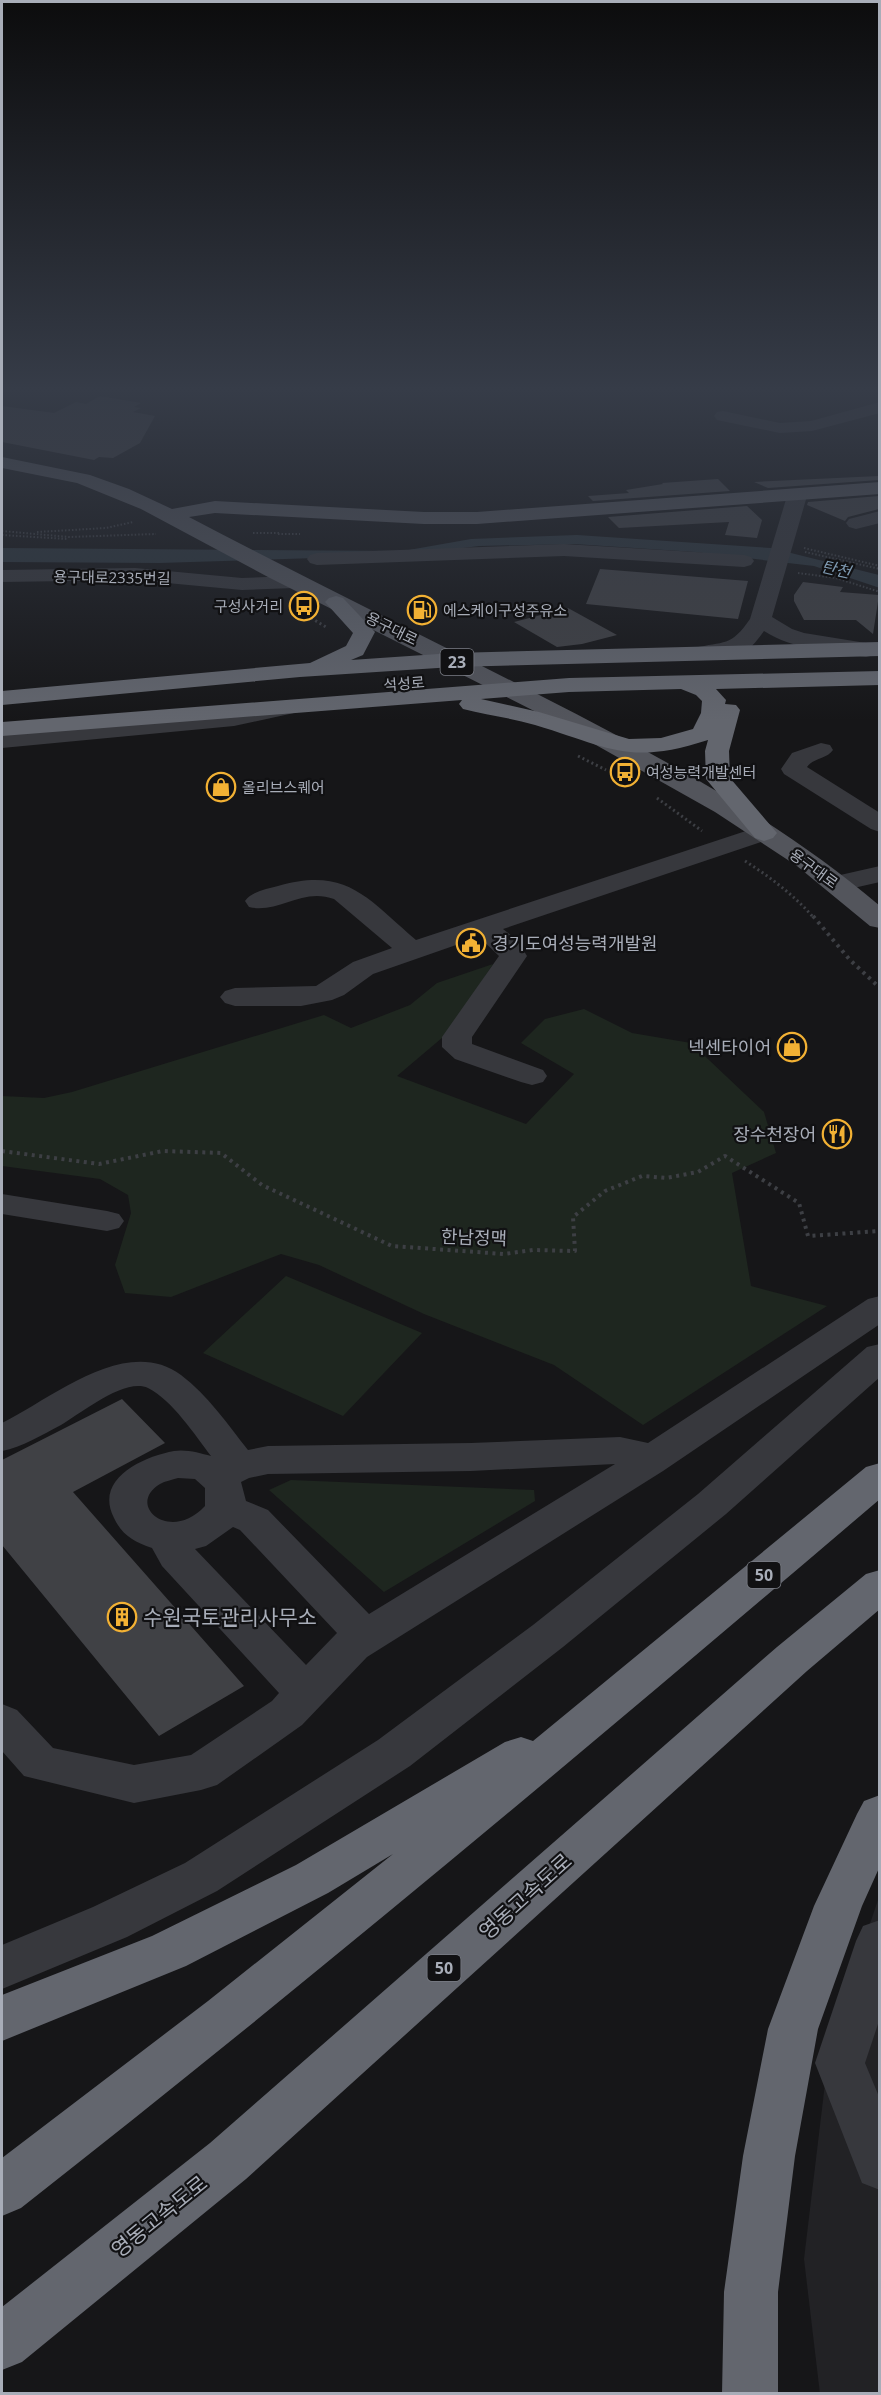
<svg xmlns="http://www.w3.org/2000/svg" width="881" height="2395" font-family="'Open Sans','Noto Sans KR',sans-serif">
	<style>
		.built { fill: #222225 }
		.green { fill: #1e261f }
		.water { fill: #2c353c }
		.building { fill: #404145 }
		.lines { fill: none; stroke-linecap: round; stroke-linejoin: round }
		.path-far2 { stroke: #3d3f44; stroke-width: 2; stroke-dasharray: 1.5 2; stroke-linecap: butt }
		.path-far1 { stroke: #3d3f44; stroke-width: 3; stroke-dasharray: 2 3; stroke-linecap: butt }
		.path { stroke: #3d3f44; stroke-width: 4; stroke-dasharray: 3 4.5; stroke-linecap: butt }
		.minor { fill: #37383d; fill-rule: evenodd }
		.major { fill: #53555c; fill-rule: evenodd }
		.highway { fill: #63666e; fill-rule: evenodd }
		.labels { text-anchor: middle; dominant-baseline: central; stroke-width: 4.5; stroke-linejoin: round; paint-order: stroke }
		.far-street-label { font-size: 15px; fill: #a8adb8; stroke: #111113 }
		.far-poi-label { font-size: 15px; fill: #a8adb8; stroke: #111113; text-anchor: start }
		.far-water-label { font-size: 16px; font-style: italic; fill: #7f9bb3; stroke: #111113 }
		.shield { fill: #111113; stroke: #7b7e86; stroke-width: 1.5 }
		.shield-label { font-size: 16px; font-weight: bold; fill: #a8adb8 }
		.poi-label { font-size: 18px; fill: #a8adb8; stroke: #111113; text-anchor: end }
		.street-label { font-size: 18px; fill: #a8adb8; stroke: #111113 }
		.near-poi-label { font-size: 21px; fill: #a8adb8; stroke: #111113; text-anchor: start }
		.near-street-label { font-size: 21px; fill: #a8adb8; stroke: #111113 }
	</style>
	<rect width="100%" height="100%" fill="#161618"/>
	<path class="built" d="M879 1897V2393L820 2394 804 2259 830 2042Z"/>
	<path class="green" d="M493 964 449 1032 397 1076 526 1124 574 1074 521 1043 545 1019 584 1009 632 1033 691 1043 764 1112 776 1153 732 1173 751 1286 827 1306 643 1425 554 1365 424 1314 319 1265 281 1254 171 1297 125 1293 115 1265 131 1213 128 1195 100 1179 2 1166V1096L44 1098 72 1092 324 1015 351 1028 410 1005 437 983Z
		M286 1276 422 1333 343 1416 203 1353Z
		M291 1480 534 1490 535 1501 384 1592 269 1490Z"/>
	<path class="water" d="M577 535 771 548 879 575 880 588 814 566 695 552 574 544 479 546 408 555 159 563 2 562V548L403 551 471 539Z"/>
	<path class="building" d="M100 396 141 403 134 407 141 408 133 412 155 416 140 443 113 458 99 457 94 460 2 442V406L54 413 76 402 86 404Z
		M879 476V480L768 488 754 482Z
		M718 479 730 491 593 501 588 496 629 493 626 490 663 484 662 483Z
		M879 496V509L848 517 845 521 807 505 808 502Z
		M747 506 762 520 757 538 725 535 729 522 619 528 608 517Z
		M600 569 748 581 738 619 586 604Z
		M803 582 843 587 840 592 879 595 873 634 856 620H804L794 601V595Z
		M568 608 617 635 582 644 557 647 514 622Z
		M122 1399 165 1443 73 1492 244 1686 159 1736 2 1545V1460Z"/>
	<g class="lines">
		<path class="path-far2" d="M2 531 69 537 156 534
			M37 532 106 528 133 522
			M253 533H279
			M278 534H300
			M2 535 67 539
			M804 548 880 566
			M805 552 880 569
			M798 573 836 578 880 592
			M293 608 314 620"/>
		<path class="path-far1" d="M311 618 326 627
			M578 756 606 770
			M657 798 702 831
			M745 861C770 877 794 895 814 918"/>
		<path class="path" d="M813 916 850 960 880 988
			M2 1151 99 1164 163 1151 221 1153 262 1185 392 1246 504 1254 533 1250 575 1251 573 1217 605 1191 642 1176 666 1178 698 1172 725 1156 799 1203 808 1236 880 1231"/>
		<path class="minor" d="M2 386H13L11 390 2 392Z
			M880 402V413L812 431 780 433 717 420 714 416 717 412 723 411 780 423 811 421Z
			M797 490 804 492 807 496 772 617 792 629 804 633 866 643 874 645 877 650 874 655 866 657C832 651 793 650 764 631 758 639 753 647 743 652 732 658 707 661 694 658L691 653 694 648C724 641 731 647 750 619L787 496 790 492Z
			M880 511V523L856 529 849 527 846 523 849 519Z
			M564 544 744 555 751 557 754 561 751 565 744 567 564 556 317 565 310 563 307 559 310 555 317 553Z
			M135 568 242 578 294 576 301 578 304 582 301 586 294 588 242 590 135 580 2 582V570Z
			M286 701 294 703 298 708 294 713 234 726 2 748V734L234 712Z
			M821 743 830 745 833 750C827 759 813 758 807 767L880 813V832L871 829 784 774 781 769 792 753Z
			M764 825 773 828 777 833 773 838 503 929 517 940 527 956 472 1037V1044L543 1070 547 1076 543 1082 532 1085 521 1082 455 1059 442 1047V1037L499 956 479 937 373 974 344 995 332 1000 301 1006H235L225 1003 220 997 225 991 235 988 316 986 353 962 392 948 334 899C302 887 278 914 249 907L245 901C252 891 267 889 278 886 347 866 368 899 416 940Z
			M880 866V882L836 892 827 890 823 884 827 878Z
			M2 1194 107 1211 119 1214 124 1221 119 1228 107 1231 2 1214Z
			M880 1296V1324L663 1471 367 1657 302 1725 217 1785 201 1790 134 1803 24 1776 2 1751V1704L17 1710 53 1748 134 1765 191 1755 272 1701 279 1693 162 1566 152 1548C134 1542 122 1535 114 1518 94 1479 142 1457 174 1451 186 1449 200 1453 211 1456 195 1435 172 1400 148 1388 125 1377 80 1414 61 1425 42 1435 22 1447 2 1451V1423C51 1399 126 1334 181 1375 208 1395 228 1425 248 1450L268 1446 471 1443 620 1437 648 1443 868 1299ZM615 1464 369 1614 268 1510 246 1501 241 1482 249 1478 268 1474 471 1471ZM178 1478 195 1479 205 1488V1506C170 1544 125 1505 160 1484 165 1481 172 1480 178 1478ZM233 1527 240 1530 337 1633 306 1665 195 1549 206 1546Z
			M880 1344V1377L726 1514 563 1647 410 1766 217 1891 127 1937 2 1989V1945L93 1907 185 1863 378 1740 533 1625 698 1494 867 1347Z
			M880 1920V2018L865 2063 880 2099V2190L862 2183 815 2063 856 1941 863 1926Z"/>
		<path class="major" d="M2 457 90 475 129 489 172 509 215 501 424 512H477L880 482V494L477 524H424L215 513 189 517C307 579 426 637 545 698 662 758 779 820 880 906V928L870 926 797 866 715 812 548 718 268 577 141 509 77 483 2 468Z"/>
		<path class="highway" d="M336 596 343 598 375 632 363 655 351 660 453 653 880 642V656L453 667 300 677 2 705V691L310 663 346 646 353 633 325 602 329 598Z
			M880 671V685L716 689 726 700 725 704 736 705 740 710 729 751 730 778 777 833 773 838 764 841 755 838 706 779 705 751 708 740C628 766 609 747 535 725 511 718 487 715 463 709L459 704 462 700 2 736V722L569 678ZM681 689 696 695 702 701 701 713 693 729 661 738 629 739 539 712 481 699 569 692Z
			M880 1463V1499C597 1740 313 1979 21 2208L2 2216V2158L208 2001 393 1854 328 1893 186 1966 2 2041V1995L152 1936 296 1865 505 1742 521 1737 533 1741 866 1467Z
			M880 1570V1609L807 1671 246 2179 22 2362 2 2370V2307L210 2143 777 1647 866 1574Z
			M880 1795V1866L862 1906 818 2029 795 2156 778 2292V2394H722L724 2292 743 2156 768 2029 814 1906 857 1814 864 1801Z"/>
	</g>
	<linearGradient id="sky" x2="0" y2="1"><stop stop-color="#0c0c0d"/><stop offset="0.54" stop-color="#363c48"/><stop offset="1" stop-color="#363c48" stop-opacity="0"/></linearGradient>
	<rect width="881" height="721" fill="url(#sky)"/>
	<defs>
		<g id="bus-ring" transform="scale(1.5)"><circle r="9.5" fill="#111113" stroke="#f2b134" stroke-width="1.5"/><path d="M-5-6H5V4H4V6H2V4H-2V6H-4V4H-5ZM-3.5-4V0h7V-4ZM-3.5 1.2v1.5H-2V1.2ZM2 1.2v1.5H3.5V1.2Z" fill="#f2b134"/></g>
		<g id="fuel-ring" transform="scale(1.5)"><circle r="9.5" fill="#111113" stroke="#f2b134" stroke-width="1.5"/><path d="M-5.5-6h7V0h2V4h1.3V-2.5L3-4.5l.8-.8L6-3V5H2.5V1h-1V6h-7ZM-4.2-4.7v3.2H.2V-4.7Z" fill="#f2b134"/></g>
		<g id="shop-ring" transform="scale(1.5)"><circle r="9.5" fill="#111113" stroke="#f2b134" stroke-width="1.5"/><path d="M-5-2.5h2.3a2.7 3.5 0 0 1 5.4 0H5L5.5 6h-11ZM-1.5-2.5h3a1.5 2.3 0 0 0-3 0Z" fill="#f2b134"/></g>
		<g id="civic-ring" transform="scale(1.5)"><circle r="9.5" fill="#111113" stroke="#f2b134" stroke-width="1.5"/><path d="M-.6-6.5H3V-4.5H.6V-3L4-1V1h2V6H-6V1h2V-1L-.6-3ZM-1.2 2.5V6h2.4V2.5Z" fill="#f2b134"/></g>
		<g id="restaurant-ring" transform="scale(1.5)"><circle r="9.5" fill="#111113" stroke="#f2b134" stroke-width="1.5"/><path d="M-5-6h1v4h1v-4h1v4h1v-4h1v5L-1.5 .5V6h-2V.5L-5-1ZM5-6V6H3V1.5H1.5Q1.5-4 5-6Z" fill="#f2b134"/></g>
		<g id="building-ring" transform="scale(1.5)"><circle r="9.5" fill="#111113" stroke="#f2b134" stroke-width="1.5"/><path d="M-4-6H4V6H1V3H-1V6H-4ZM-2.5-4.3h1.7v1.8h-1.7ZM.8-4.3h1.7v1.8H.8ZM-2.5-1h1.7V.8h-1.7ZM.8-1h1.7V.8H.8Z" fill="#f2b134"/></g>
	</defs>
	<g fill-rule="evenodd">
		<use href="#bus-ring" x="304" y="606"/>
		<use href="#fuel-ring" x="422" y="610"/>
		<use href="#bus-ring" x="625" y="772"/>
		<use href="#shop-ring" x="221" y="787"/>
		<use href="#civic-ring" x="471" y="943"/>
		<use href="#shop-ring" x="792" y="1047"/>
		<use href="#restaurant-ring" x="837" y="1134"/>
		<use href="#building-ring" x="122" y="1617"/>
	</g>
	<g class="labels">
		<g class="far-street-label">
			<text transform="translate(112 577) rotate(1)">용구대로2335번길</text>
			<text transform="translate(392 628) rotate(26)">용구대로</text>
			<text transform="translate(404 683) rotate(-4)">석성로</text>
			<text transform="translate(814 868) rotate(36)">용구대로</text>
		</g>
		<g class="far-poi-label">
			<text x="283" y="606" text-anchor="end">구성사거리</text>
			<text x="443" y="610">에스케이구성주유소</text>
			<text x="646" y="772">여성능력개발센터</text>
			<text x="242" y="787">올리브스퀘어</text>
		</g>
		<g class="far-water-label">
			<text transform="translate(836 569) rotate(13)">탄천</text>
		</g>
		<g class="shield">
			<rect x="440.5" y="649" width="33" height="26" rx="4.5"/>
			<rect x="747.5" y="1562" width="33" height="26" rx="4.5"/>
			<rect x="427.5" y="1955" width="33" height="26" rx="4.5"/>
		</g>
		<g class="shield-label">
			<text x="457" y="662">23</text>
			<text x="764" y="1575">50</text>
			<text x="444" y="1968">50</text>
		</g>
		<g class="poi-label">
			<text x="492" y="943" text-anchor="start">경기도여성능력개발원</text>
			<text x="771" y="1047">넥센타이어</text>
			<text x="816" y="1134">장수천장어</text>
		</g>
		<g class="street-label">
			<text transform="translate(474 1237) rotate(2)">한남정맥</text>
		</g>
		<g class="near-poi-label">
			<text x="143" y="1617">수원국토관리사무소</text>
		</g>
		<g class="near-street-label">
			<text transform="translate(525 1896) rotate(-42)">영동고속도로</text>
			<text transform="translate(159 2216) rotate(-39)">영동고속도로</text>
		</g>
	</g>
	<rect width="881" height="2395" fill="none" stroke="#a8adb8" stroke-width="6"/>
</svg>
